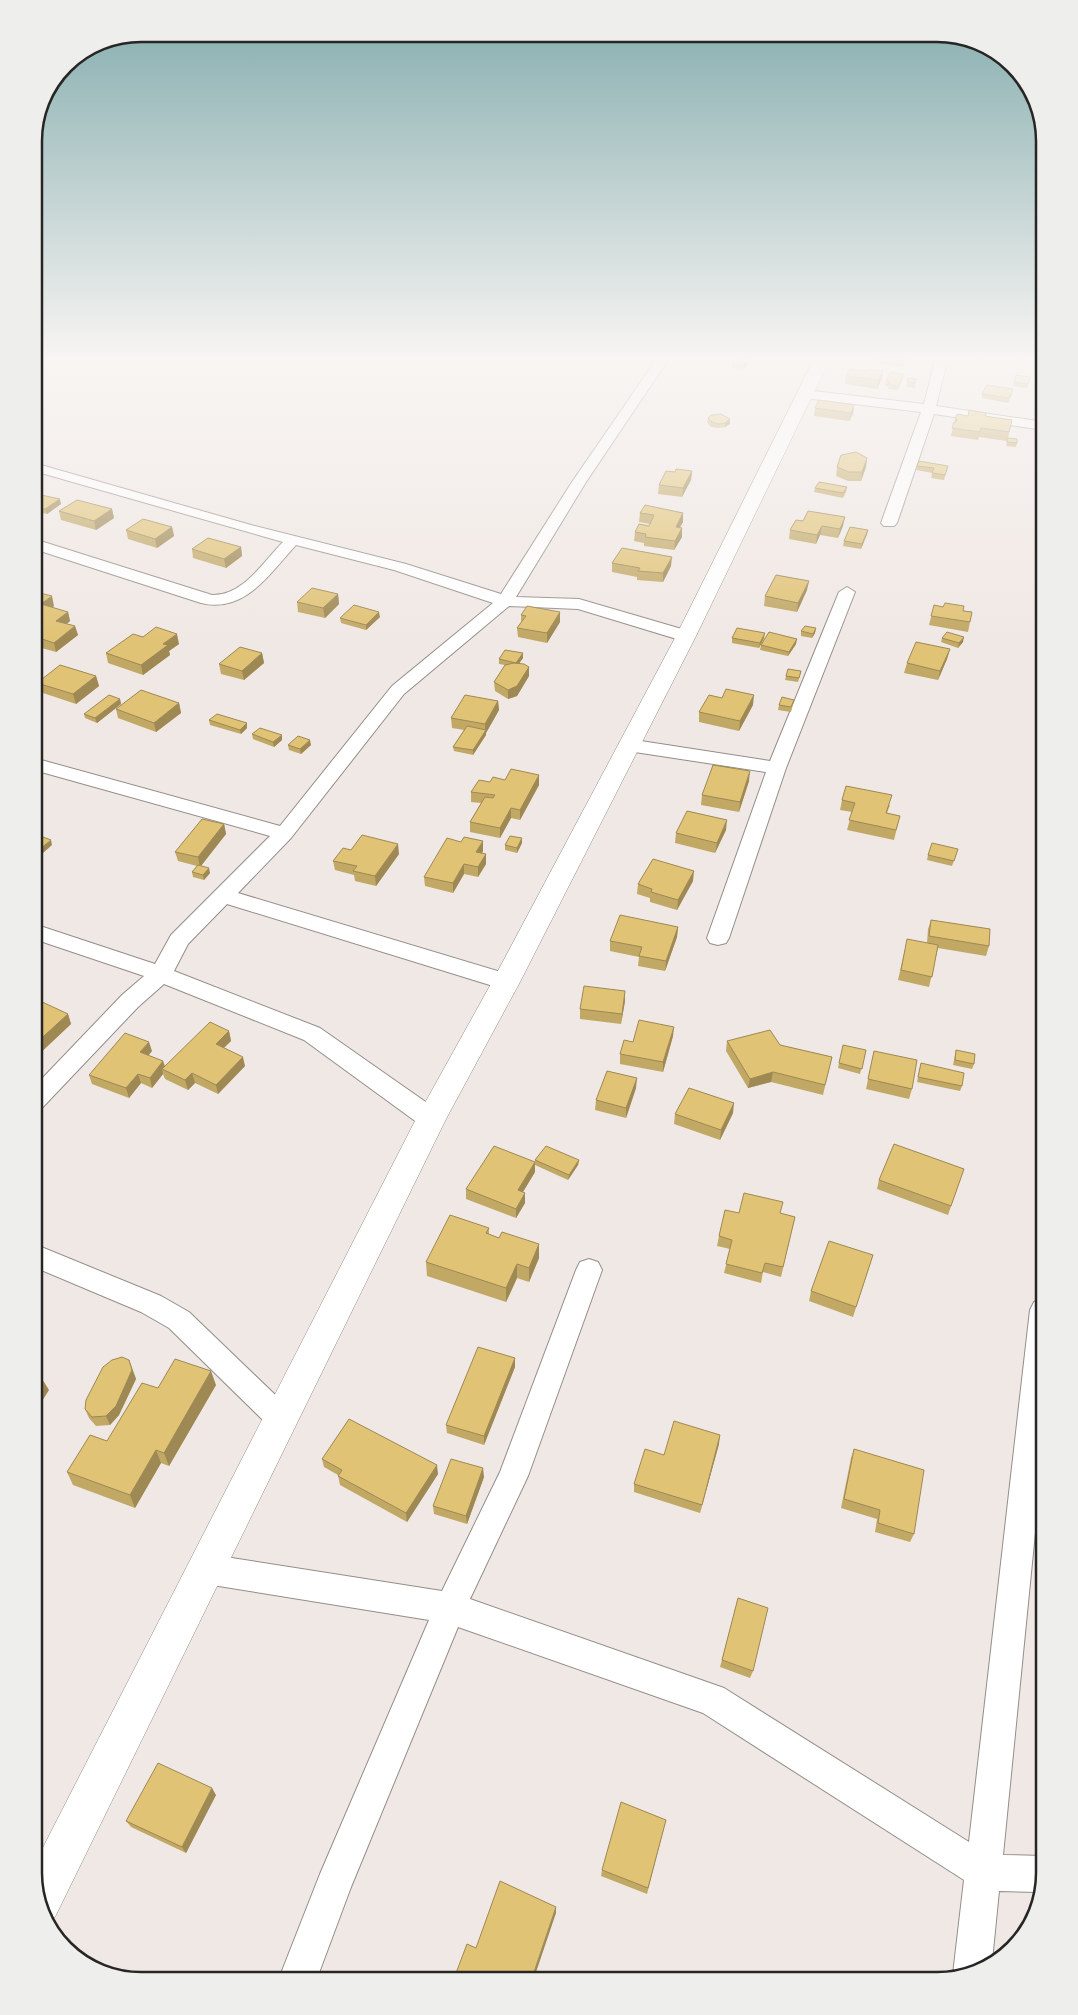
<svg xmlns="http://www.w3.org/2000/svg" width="1078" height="2015" font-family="Barlow,sans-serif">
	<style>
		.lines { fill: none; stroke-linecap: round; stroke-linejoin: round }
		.minor-casing { stroke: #948d89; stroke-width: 2 }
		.tertiary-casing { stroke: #948d89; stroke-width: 1 }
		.minor { fill: #fff; fill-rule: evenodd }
		.tertiary { fill: #fff; fill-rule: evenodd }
		.wall { fill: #c2a865 }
		.shaded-wall { fill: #9e8853 }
		.building { fill: #e1c376; stroke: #9e8853 }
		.rim { fill: none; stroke: #282624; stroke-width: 2.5 }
	</style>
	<rect width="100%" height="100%" fill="#f0e8e4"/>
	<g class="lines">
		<g class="minor-casing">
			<path id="minor" d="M658 357H670L586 482 516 597 579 599 692 632 694 636 692 640H680L578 609 509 606 404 694 291 838 238 893 514 976 517 982 514 988 506 990 227 904 188 944 174 971 320 1028 440 1112 443 1119 440 1126 431 1128 422 1126 304 1040 164 984 138 1007 42 1108 34 1111V1087L122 995 144 976 34 939V924L155 964 171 935 270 836 34 770V758L280 826 392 686 493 603 394 570 296 545C270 573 245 614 201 603L34 549V539L212 595C243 596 263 562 283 542L34 471V463L251 525 406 564 501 594 572 482Z
				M936 357H948L936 406 1044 422V430L934 414 897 523 894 526H884L881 523 921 412 804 398 797 394 804 390 924 404Z
				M847 587 855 592 786 768 729 938 726 943 718 945 710 943 707 938 766 772 628 751 621 749 619 745 621 741 628 739 770 761 839 592Z
				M34 1244 161 1296 189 1312 292 1411 296 1420 292 1429 282 1433 272 1429 169 1328 141 1312 34 1267Z
				M589 1259 598 1262 602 1270 528 1476 470 1599 724 1688 969 1842 1030 1310 1034 1302 1044 1298V1442L1003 1855 1044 1856V1873L1039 1892 999 1891 992 1961 978 1973 955 1978 953 1974 964 1880 703 1713 458 1627 351 1887 316 1981H278L320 1874 429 1620 206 1584 195 1580 190 1569 195 1558 206 1554 442 1591 500 1472 576 1270 580 1262Z"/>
		</g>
		<g class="tertiary-casing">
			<path id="tertiary" d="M815 357H831L696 636 520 982 446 1119 55 1917 46 1920 42 1915 34 1865 416 1119 492 982 676 636Z"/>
		</g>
		<use href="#minor" class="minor"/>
		<use href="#tertiary" class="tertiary"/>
	</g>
	<path class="wall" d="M751 357V360L743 370 732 368V364Z
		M859 357H907L902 367 881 364 882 360Z
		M972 357H987L985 360 972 358Z
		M1009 357H1031V358L1027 357 1025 361Z
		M883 371 882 379 877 389 845 384 846 376Z
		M1016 375 1030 377 1027 388 1013 386Z
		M903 378 898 390 888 389 889 386H885L886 381Z
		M908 378 916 379 915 388 907 387Z
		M982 394H1012L1008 403 982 398Z
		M854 405 853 414 849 421 814 416 815 408Z
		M968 416H985L1012 420 1008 438 1017 443 1016 447 1006 446 1007 441 979 437 978 440 951 436 955 419Z
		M708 418 730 419V424L725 427 718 428 711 427 707 422Z
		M867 458 866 467 861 481H848L836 476 837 467Z
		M917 466H948L944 480 931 478 932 473 916 470Z
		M692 471 691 480 682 497 658 494 659 485 675 472Z
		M847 487 846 492 843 498 814 492 815 488Z
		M34 500 61 504 47 514 34 511Z
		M112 509 114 518 96 530 61 520 59 511Z
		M640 513H683V522L680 527 682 528V537L674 550 644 546V543L634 541 635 532 649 526 650 524 639 522Z
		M796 520 843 526 838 538 820 535 816 544 789 539 790 530Z
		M172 527 174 536 157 548 128 539 126 530Z
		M868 530 867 534 861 549 843 546 844 541Z
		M241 547 242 556 226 568 193 558 192 549Z
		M612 563 671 566 663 582 637 580V577L612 572Z
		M807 590 797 612 764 606 765 596Z
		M338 594 339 604 325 618 298 612 297 602Z
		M34 598 54 606 52 607 68 612 70 621 67 624 75 626 78 635 56 652 38 647 37 640 34 639Z
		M934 605 972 612 968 632 929 625Z
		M560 612V622L547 643 518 637 517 628 521 622V615Z
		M380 617 366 630 341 623 340 618Z
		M816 628 815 633 812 638 801 636V631Z
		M143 637 179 644 169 651 170 655 143 675 108 663 106 653Z
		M732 638H764L759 648 732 643Z
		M942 638 963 642 958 648 941 642Z
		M796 644 788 656 760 650 761 645Z
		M950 649 947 659 938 680 904 673 907 663Z
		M262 653 264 663 244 680 221 674 219 664Z
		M523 658 519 663 529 667V676L517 696 508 699 495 691 494 682 505 665 499 664V659Z
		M801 671 798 682 785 680 786 676Z
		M96 676 99 686 76 704 40 692 37 683Z
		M120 699 121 704 97 723 85 718 84 714Z
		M794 700 791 712 778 710 779 705Z
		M498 701 499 710 486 733V735L473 755 454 751 453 747 464 730 452 728 451 718Z
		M179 703 181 713 156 732 118 718 116 709Z
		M753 705 739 731 699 722V712Z
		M209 720 247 728 241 734 210 725Z
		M252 734 282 740 274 747 253 739Z
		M288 745H311L301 754 289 750Z
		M505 780 539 785 520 820 511 818 500 838 470 832V822L481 803 471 802V792L490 782Z
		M749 781 739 812 701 805 702 795Z
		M842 800 890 805 887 813 900 816 894 840 847 830 852 812 840 810Z
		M224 824 226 834 201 866 210 873 204 880 193 877 192 872 197 866 178 861 175 852Z
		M726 830 715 853 675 843 676 833Z
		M522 838V843L517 853 505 850V845Z
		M958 849 952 866 927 860 928 855Z
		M351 850 399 854 376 886 355 881 354 875 335 870 333 861Z
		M483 851 482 853 486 854V864L478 877 464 874 453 893 425 886 424 877Z
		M693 881 677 910 650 902V898L637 894 638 884Z
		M931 920 989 946 986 956 938 948 929 987 898 980 905 949 927 943 928 929Z
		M678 927 677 937 665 971 638 966 639 957 610 951V941Z
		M625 1001 621 1024 580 1019V1009Z
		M34 1004 68 1014 71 1024 37 1056 34 1054Z
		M229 1031 231 1041 224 1048 245 1066 218 1094 195 1083 188 1090 165 1079 163 1074 152 1088 141 1083 129 1098 92 1084 89 1075 152 1051 148 1056 163 1061 165 1066Z
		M673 1036 663 1072 620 1064V1054L633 1042Z
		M727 1041 780 1045 832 1057 823 1095 771 1082 748 1088 726 1051Z
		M866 1050 860 1074 838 1068 839 1063Z
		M956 1050 974 1064 972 1069 953 1065Z
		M874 1051 912 1089 909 1099 866 1089Z
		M921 1063 962 1086 960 1091 917 1082Z
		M636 1088 626 1118 595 1110 596 1100Z
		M733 1113 720 1140 674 1124 675 1114Z
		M535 1160H579L578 1165 568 1180 535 1165Z
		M964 1169 948 1215 877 1189 879 1180Z
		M535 1172 523 1192 525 1193V1203L516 1218 466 1199V1189Z
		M739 1213H780L795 1217 781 1277 763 1272 761 1283 724 1273 730 1249 717 1246 719 1236Z
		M489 1228V1234L499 1238 539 1258 529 1282 517 1278 506 1302 427 1276 426 1262Z
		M873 1255 853 1317 809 1301 811 1291Z
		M515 1358V1367L484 1445 447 1433 446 1425Z
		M129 1360 136 1379 119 1415 110 1425 96 1426 89 1418 85 1409Z
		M216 1385 169 1466 161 1463 135 1508 73 1485 67 1472 107 1441 158 1388Z
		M719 1444 700 1513 634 1492V1484Z
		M854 1449 914 1534 910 1542 875 1532 877 1519 841 1508 851 1458Z
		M322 1459 438 1474 407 1522 340 1485 338 1475 324 1467Z
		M484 1477 467 1524 434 1514 433 1506Z
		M738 1598 753 1671 750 1678 720 1667Z
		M216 1795 186 1853 131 1827 126 1821Z
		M666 1820 647 1894 601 1876 602 1870Z"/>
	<path class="shaded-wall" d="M751 357V360L743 370V366Z
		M905 357H907L902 367 904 359Z
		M883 371 882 379 877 389 878 380Z
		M854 405 853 414 849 421 851 413Z
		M730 419V424L725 427V423Z
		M867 458 866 467 861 481 862 472Z
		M692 471 691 480 682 497 683 488Z
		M60 499 61 504 47 514 45 509Z
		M112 509 114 518 96 530 94 521Z
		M683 513V522L675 536 676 527Z
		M845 517 843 526 838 538 840 529Z
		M822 526 820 535 816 544 817 535Z
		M172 527 174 536 157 548 155 539Z
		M682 528V537L674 550 675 541Z
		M868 530 867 534 861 549 862 544Z
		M241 547 242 556 226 568 224 559Z
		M672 557 671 566 663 582V573Z
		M809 581 807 590 797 612 798 603Z
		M338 594 339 604 325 618 323 608Z
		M52 596 54 606 43 614 41 604Z
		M68 612 70 621 58 630 56 621Z
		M379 612 380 617 366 630V625Z
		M560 612V622L547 643V633Z
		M75 626 78 635 56 652 54 643Z
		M816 628 815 633 812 638 813 634Z
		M765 633 764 638 759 648 760 643Z
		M177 634 179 644 169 651 170 655 143 675 141 665 163 644Z
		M964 637 963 642 958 648 959 643Z
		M797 639 796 644 788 656 789 652Z
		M950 649 947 659 938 680 940 671Z
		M262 653 264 663 244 680 242 671Z
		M523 653V658L516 668V663Z
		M529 667V676L517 696 508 699V690Z
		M96 676 99 686 76 704 73 694Z
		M754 695 753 705 739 731 740 721Z
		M120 699 121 704 97 723 95 718Z
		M498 701 499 710 486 733V735L473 755V750L485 731V724Z
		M179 703 181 713 156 732 154 723Z
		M247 723V728L241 734 240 730Z
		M282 735V740L274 747 273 742Z
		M310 740 311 745 301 754 300 749Z
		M750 771 749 781 739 812 740 802Z
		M539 775V785L520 820V810Z
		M511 808V818L500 838V828Z
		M727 820 726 830 715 853 717 843Z
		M224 824 226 834 200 867 198 857Z
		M522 838V843L517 853V848Z
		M51 840 52 845 34 861V854Z
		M483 841V851L477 862 476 852Z
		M398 844 399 854 376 886 375 876Z
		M486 854V864L478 877V867Z
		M464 864V874L453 893V883Z
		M209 868 210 873 204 880 203 875Z
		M694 871 693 881 677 910 678 900Z
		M678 927 677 937 665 971 666 961Z
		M625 991V1001L621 1024 622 1014Z
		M68 1014 71 1024 37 1056 34 1048V1045Z
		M674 1027 673 1036 663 1072V1062Z
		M229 1031 231 1041 218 1053 216 1044Z
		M149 1042 152 1051 143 1062 140 1052Z
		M243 1057 245 1066 218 1094 216 1085Z
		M163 1061 166 1071 162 1069 163 1074 152 1088 150 1078Z
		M773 1072 771 1082 748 1088 750 1079Z
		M192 1073 195 1083 188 1090 185 1080Z
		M138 1074 141 1083 129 1098 126 1088Z
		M637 1078 636 1088 626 1118V1108Z
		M734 1103 733 1113 720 1140 721 1130Z
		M579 1160 578 1165 568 1180 569 1175Z
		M535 1162V1172L518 1200V1190Z
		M525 1193V1203L516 1218V1209Z
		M539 1244V1258L529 1282V1268Z
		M517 1264V1278L506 1302V1288Z
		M515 1358V1367L484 1445V1436Z
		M129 1360 136 1379 119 1415 110 1425 106 1416Z
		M211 1371 216 1385 169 1466 164 1453Z
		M44 1382 49 1390 34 1414V1398Z
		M39 1415 43 1423 34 1438V1422Z
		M720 1435 719 1444 700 1513 702 1505Z
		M156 1450 161 1463 135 1508 130 1495Z
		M437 1465 438 1474 407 1522 406 1513Z
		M483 1468 484 1477 467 1524 466 1516Z
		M212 1788 216 1795 186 1853 182 1847Z
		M556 1907V1913L533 1981H531Z"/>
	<path class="building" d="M738 357H751L743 366 732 364Z
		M887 357H905L904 359Z
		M850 369 867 371 868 369 883 371 878 380 846 376Z
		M890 372 904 374 899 386 889 385 890 382 886 381Z
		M1016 375 1030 377 1028 384 1014 382Z
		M908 378 916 379 915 383 907 382Z
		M987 385 1013 389 1009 398 982 394Z
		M819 400 854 405 851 413 815 408Z
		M969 410 986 413 985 416 1012 420 1009 432 981 428 980 432 952 428 954 422H956L957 419H955L957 414 968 416Z
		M721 414 730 419 725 423 718 424 712 422 708 418 711 415Z
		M1007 438 1017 439V443L1007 442Z
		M856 452 867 458 862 472H849L837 467 841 455Z
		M919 461 948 466 945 475 932 473 934 468 917 466Z
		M676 469 692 471 683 488 659 485 666 471 675 472Z
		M819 482 847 487 843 493 815 488Z
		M41 495 60 499 45 509 34 507V500Z
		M77 500 112 509 94 521 59 511Z
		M645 505 683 513 676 527 682 528 675 541 645 537 646 534 635 532 639 524 649 526 654 515 640 513Z
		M808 511 845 517 840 529 822 526 817 535 790 530 796 520 803 521Z
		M143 519 172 527 155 539 126 530Z
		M850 527 868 530 862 544 844 541Z
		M208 538 241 547 224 559 192 549Z
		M622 548 672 557 663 573 638 571 640 568 612 563Z
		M776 575 809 581 798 603 765 596Z
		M312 588 338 594 323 608 297 602Z
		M40 593 52 596 41 604 68 612 56 621 75 626 54 643 36 637 42 633 34 631V598Z
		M945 603 964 606 963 611 972 612 970 622 931 616 934 605 943 607Z
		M354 605 379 612 366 625 340 618Z
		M527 606 560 612 547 633 517 628 526 616 521 615Z
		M805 626 816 628 813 634 801 631Z
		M156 627 177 634 163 644 168 645 141 665 106 653 133 634 143 637Z
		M737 628 765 633 760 643 732 638Z
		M769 632 797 639 789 652 761 645Z
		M947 632 964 637 959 643 942 638Z
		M916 642 950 649 940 671 907 663Z
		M240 647 262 653 242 671 219 664Z
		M505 650 523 653 516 663 499 659Z
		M514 663 524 664 529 667 517 686 508 690 494 682 505 665Z
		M60 665 96 676 73 694 37 683Z
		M788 669 801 671 799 678 786 676Z
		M726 689 754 695 740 721 699 712 709 695 722 698Z
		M141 690 179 703 154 723 116 709Z
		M109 695 120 699 95 718 84 714Z
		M465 695 498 701 485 724 451 718Z
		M782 697 794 700 791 707 779 705Z
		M217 714 247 723 240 730 209 720Z
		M467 726 486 730 473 750 453 747Z
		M260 728 282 735 273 742 252 734Z
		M298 736 310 740 300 749 288 745Z
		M713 765 750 771 740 802 702 795Z
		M511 769 539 775 520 810 511 808 500 828 470 822 485 797 493 798 495 795 471 792 479 780 490 782 493 777 505 780Z
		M846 786 892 795 886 813 900 816 896 830 849 820 855 803 842 800Z
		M687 811 727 820 717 843 676 833Z
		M202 819 224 824 198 857 175 852Z
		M35 834 51 840 34 854V835Z
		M362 835 398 844 375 876 353 871 357 866 333 861 343 848 351 850Z
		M510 836 522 838 517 848 505 845Z
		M464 837 483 841 476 852 486 854 478 867 464 864 453 883 424 877 447 838 461 842Z
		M932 843 958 849 954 861 928 855Z
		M653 859 694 871 678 900 651 892 652 889 638 884Z
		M198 865 209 868 203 875 192 872Z
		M620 915 678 927 666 961 639 956 642 947 610 941Z
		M931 920 990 929 989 946 929 936Z
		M907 939 938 945 932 977 901 970Z
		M584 986 625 991 622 1014 580 1009Z
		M38 1000 68 1014 34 1045V1022L39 1018 34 1015V1004Z
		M639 1020 674 1027 663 1062 620 1054 624 1040 633 1042Z
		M210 1022 229 1031 216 1044 243 1057 216 1085 192 1073 185 1080 162 1069Z
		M770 1030 780 1045 832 1057 825 1085 773 1072 750 1079 727 1041Z
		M125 1033 149 1042 140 1052 163 1061 150 1078 138 1074 126 1088 89 1075Z
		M843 1045 866 1050 862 1069 839 1063Z
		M956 1050 975 1054 974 1064 955 1060Z
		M874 1051 917 1060 912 1089 868 1079Z
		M921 1063 964 1073 962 1086 918 1077Z
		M607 1071 637 1078 626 1108 596 1100Z
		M689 1088 734 1103 721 1130 675 1114Z
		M894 1144 964 1169 951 1206 879 1180Z
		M494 1146 535 1162 518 1190 525 1193 516 1209 466 1189Z
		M546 1146 579 1160 569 1175 535 1160Z
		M744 1193 783 1202 780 1213 795 1217 783 1267 765 1263 762 1273 726 1264 732 1240 719 1236 725 1210 739 1213Z
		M450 1215 489 1228 486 1233 499 1238 502 1232 539 1244 529 1268 517 1264 506 1288 426 1262Z
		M829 1241 873 1255 856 1307 811 1291Z
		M478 1347 515 1358 484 1436 446 1425Z
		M122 1357 129 1360 132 1370 116 1406 106 1416 92 1417 85 1409 86 1400 103 1367 112 1360Z
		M175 1359 211 1371 164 1453 156 1450 130 1495 67 1472 90 1435 107 1441 142 1383 158 1388Z
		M34 1378 44 1382 34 1398Z
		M34 1413 39 1415 34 1422Z
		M349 1419 437 1465 406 1513 338 1476 342 1470 322 1459Z
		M674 1421 720 1435 702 1505 634 1484 645 1449 664 1455Z
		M854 1449 924 1470 914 1534 878 1523 880 1510 844 1499Z
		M451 1459 483 1468 466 1516 433 1506Z
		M738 1598 768 1608 753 1671 722 1660Z
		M158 1763 212 1788 182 1847 126 1821Z
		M621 1802 666 1820 648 1888 602 1870Z
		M500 1881 556 1907 531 1981H453L467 1944 476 1948Z"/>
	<linearGradient id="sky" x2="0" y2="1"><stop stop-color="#83acad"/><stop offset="0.56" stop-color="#f8f5f3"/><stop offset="1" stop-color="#f8f5f3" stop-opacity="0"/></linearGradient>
	<rect width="1078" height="639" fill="url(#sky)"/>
	<path d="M0 0H1078V2015H0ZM141 42H937A99 99 0 0 1 1036 141V1873A99 99 0 0 1 937 1972H141A99 99 0 0 1 42 1873V141A99 99 0 0 1 141 42Z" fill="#eeeeed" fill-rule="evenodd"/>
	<path class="rim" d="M141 42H937A99 99 0 0 1 1036 141V1873A99 99 0 0 1 937 1972H141A99 99 0 0 1 42 1873V141A99 99 0 0 1 141 42Z"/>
</svg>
